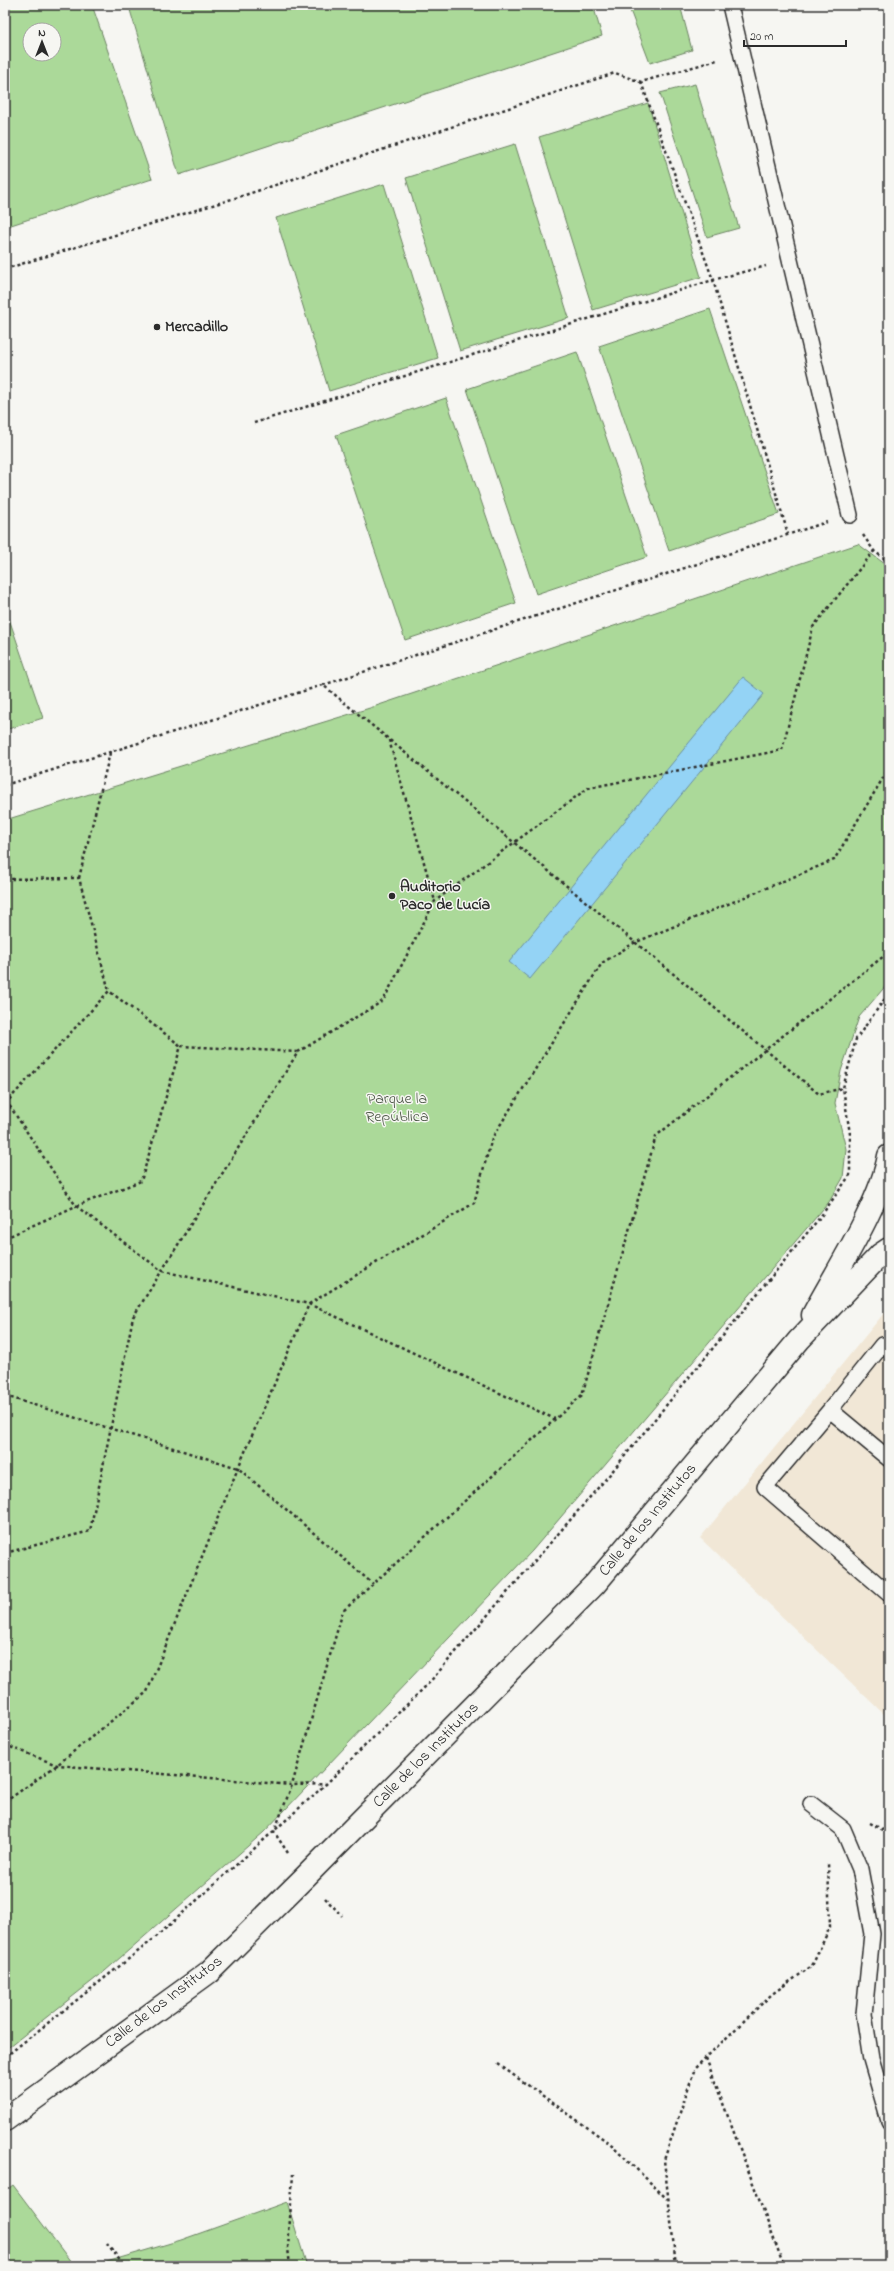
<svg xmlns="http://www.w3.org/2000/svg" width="894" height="2271" font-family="'Indie Flower',sans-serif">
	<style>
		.built { fill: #f1e7d6 }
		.green { fill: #abd999; stroke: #6b8262; fill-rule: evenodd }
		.water { fill: #94d3f5; stroke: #6a90a4 }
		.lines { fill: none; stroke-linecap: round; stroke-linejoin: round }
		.lane-casing { stroke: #2b2b2b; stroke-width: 18 }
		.street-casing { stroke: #2b2b2b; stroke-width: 25 }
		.path { stroke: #2b2b2b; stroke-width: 2.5; stroke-dasharray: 3 3; stroke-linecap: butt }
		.lane { stroke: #f6f6f2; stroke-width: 15 }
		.street { stroke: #f6f6f2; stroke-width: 22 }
		.poi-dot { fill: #2b2b2b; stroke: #f6f6f2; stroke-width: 1.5 }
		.labels { text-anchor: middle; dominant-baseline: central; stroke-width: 3; stroke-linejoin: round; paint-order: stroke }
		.poi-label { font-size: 16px; font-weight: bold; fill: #2b2b2b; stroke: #f6f6f2; text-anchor: start }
		.park-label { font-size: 16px; fill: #4b5646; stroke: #f6f6f2 }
		.street-label { font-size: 16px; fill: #2b2b2b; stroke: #f6f6f2 }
	</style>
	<rect width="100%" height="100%" fill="#f6f6f2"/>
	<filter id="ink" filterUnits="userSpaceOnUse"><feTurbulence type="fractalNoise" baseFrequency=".025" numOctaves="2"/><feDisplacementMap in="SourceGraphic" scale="8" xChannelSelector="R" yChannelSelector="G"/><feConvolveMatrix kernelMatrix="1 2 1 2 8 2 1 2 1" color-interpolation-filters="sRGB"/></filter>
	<g filter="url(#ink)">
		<path class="built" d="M889 1307V1719L700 1538Z"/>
		<path class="green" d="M5 5H92L152 179 5 227ZM30 30H54V54H30Z
			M149 5H593L602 36 179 175 130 10Z
			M628 5H680L692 50 650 63Z
			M695 84 739 228 707 237 660 93Z
			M648 103 701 277 593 310 539 137Z
			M515 144 569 318 460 351 406 178Z
			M384 184 438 358 329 391 276 218Z
			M710 309 779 514 669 551 599 346Z
			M577 352 647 557 536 594 467 389Z
			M446 398 516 603 405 640 336 435Z
			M858 544 889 567V982L859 1017 841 1071 835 1103 846 1149 843 1178 829 1202 532 1551 264 1832 105 1971 5 2050V820L373 707Z
			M5 607 43 718 5 730Z
			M13 2185 74 2266H5V2191Z
			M287 2202 307 2266H93L181 2240Z"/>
		<path class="water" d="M743 677 764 694 530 979 509 962Z"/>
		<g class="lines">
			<g class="lane-casing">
				<path id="lane" d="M730 5 850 515
					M830 1410 882 1345
					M889 1459 830 1410 765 1487 889 1594
					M811 1804 843 1829 860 1869 872 1934 864 2014 871 2059 889 2121"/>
			</g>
			<g class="street-casing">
				<path id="street" d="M813 1315C837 1270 880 1205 889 1156
					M5 2120 209 1972 306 1876 595 1584 799 1340 880 1255 889 1249"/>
			</g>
			<path class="path" d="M641 82 713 280 788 534
				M5 269 245 195 615 73 641 82 717 60
				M254 423 713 280 766 266
				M863 535 874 551 889 562
				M323 685 827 522
				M389 740 435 901
				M5 785 323 685 819 1094 843 1088
				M79 878 110 753
				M5 879 79 878 109 991
				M5 1095 7 1102 76 1206 162 1271 309 1304 555 1419
				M5 1104 109 991 181 1046
				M5 1238 76 1206 141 1181 181 1046 298 1052
				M5 1396 238 1468 373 1584
				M5 1553 90 1531 133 1317 298 1052 383 1001 435 901 588 788 782 750 813 627 874 551
				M5 1745 57 1765 292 1785 326 1784
				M5 1802 57 1765 147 1692 238 1468 309 1304 474 1203 492 1138 602 963 634 943 834 860 889 768
				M870 1823 889 1833
				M288 1853 274 1832 292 1785 343 1611 582 1395 656 1136 889 952
				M325 1898 342 1916
				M5 2057 155 1938 326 1784 428 1684 610 1474 821 1216 850 1175V1134L843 1088 856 1039 889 993
				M706 2058 784 2266
				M498 2064 612 2145 667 2199
				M107 2243 124 2266
				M290 2266 288 2248 293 2174
				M676 2266 664 2160 695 2068 772 1994 812 1966 830 1927 828 1863"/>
			<use href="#lane" class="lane"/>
			<use href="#street" class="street"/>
		</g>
	</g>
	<g class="poi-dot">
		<circle cx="157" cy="327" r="4"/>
		<circle cx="392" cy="896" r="4"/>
	</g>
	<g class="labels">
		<g class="poi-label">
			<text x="165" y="327">Mercadillo</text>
			<text x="400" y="887">Auditorio<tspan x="400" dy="18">Paco de Lucía</tspan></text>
		</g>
		<g class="park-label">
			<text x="397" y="1099">Parque la<tspan x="397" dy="18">República</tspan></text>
		</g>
		<g class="street-label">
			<text transform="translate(648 1520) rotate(-50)">Calle de los Institutos</text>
			<text transform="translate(426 1755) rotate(-45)">Calle de los Institutos</text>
			<text transform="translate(164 2002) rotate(-37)">Calle de los Institutos</text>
		</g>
	</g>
	<rect width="894" height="2271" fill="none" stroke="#f6f6f2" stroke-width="20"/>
	<rect x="10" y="10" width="874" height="2251" fill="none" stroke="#2b2b2b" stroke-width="1.5" filter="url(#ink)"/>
	<g transform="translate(42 42)"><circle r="19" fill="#f6f6f2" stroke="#a5a5a2"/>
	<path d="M0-3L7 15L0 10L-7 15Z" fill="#2b2b2b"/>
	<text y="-6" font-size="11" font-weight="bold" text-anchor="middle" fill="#2b2b2b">N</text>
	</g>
	<path d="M744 40v6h102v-6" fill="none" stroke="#2b2b2b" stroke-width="2"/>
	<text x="750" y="40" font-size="12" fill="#2b2b2b" stroke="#f6f6f2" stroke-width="3" paint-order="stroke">20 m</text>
</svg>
